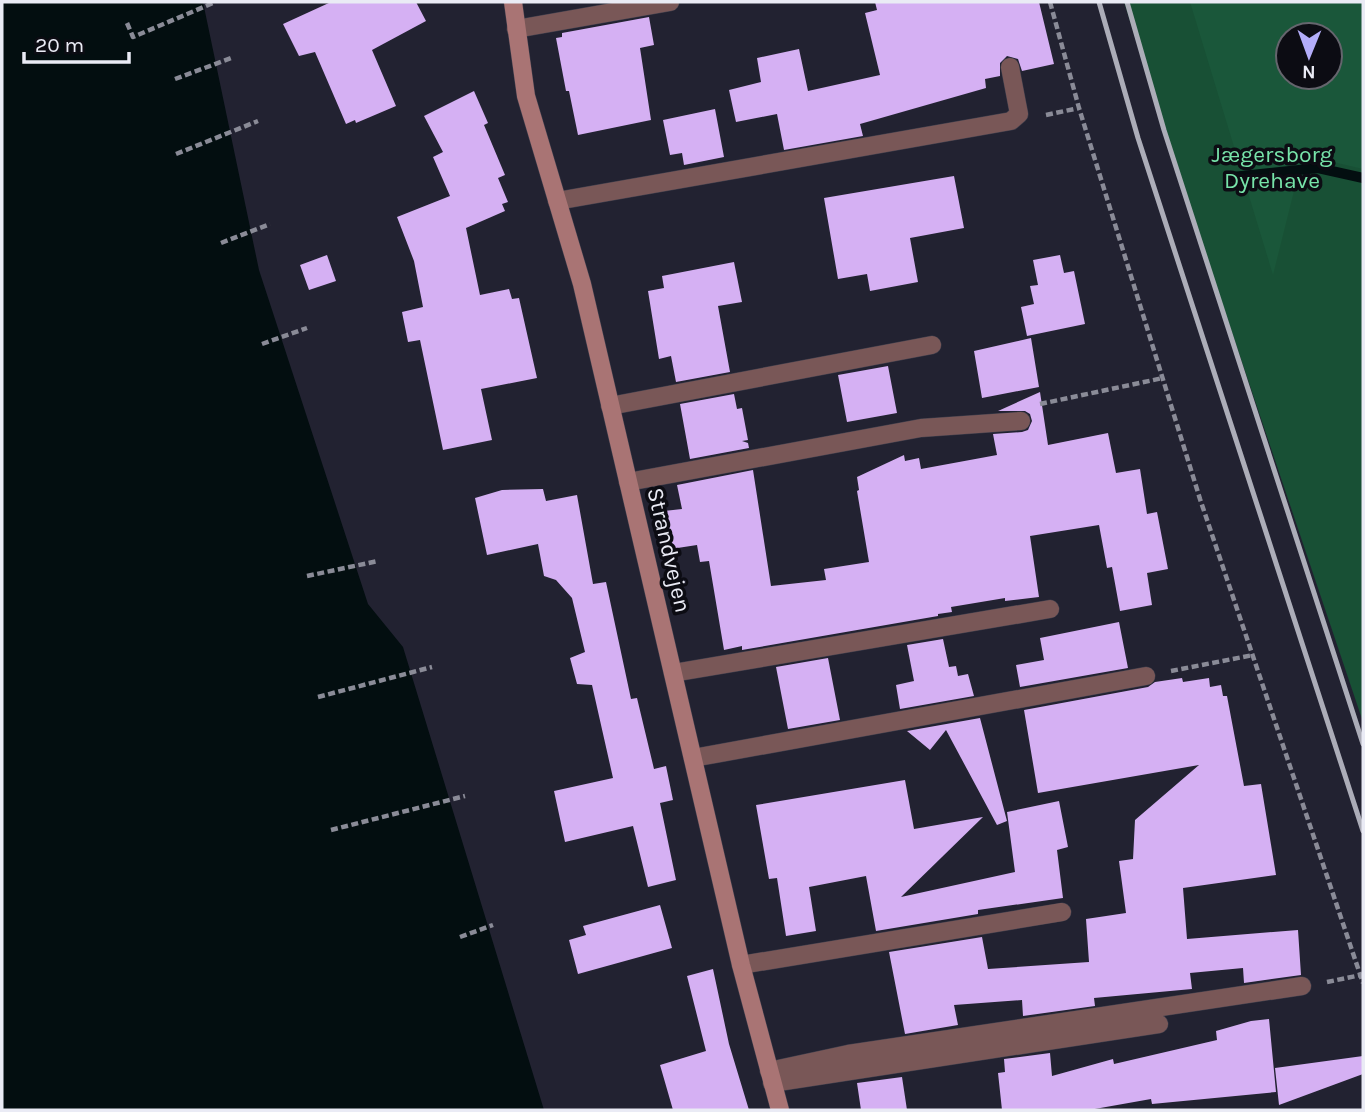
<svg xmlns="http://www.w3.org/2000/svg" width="1365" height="1112" font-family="Karla,sans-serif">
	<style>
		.green { fill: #185035; fill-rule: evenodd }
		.forest { fill: #1a573a; fill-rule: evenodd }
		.water { fill: #030e10 }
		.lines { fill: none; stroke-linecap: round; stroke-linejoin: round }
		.stream { stroke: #030e10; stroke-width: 10 }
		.building { fill: #d5b0f3 }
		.lane-casing { stroke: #3e3e4c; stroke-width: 19 }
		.secondary-casing { stroke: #3e3e4c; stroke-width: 19 }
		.path { stroke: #8a8b97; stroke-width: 4.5; stroke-dasharray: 7 3.5; stroke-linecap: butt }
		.lane { stroke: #795757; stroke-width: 18 }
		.secondary { stroke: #a97474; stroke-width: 18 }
		.rail { stroke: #acadb8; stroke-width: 5 }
		.labels { text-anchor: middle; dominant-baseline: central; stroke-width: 7; stroke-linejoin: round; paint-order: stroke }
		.park-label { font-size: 23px; fill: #77e3a9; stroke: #0c0c13 }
		.street-label { font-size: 23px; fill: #eaebf5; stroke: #0c0c13 }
	</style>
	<rect width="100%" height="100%" fill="#222231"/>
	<path class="green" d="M1124 2H1363V722L1164 130ZM1288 35H1330V77H1288Z"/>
	<path class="forest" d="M1190 2H1363V169L1303 155 1273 275ZM1288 35H1330V77H1288Z"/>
	<path class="water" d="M2 2H203L259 270 368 604 403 647 544 1110H2Z"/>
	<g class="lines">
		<path class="stream" d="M1232 177 1318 168 1363 178"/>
	</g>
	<path class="building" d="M331 2H416L426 21 372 50 396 106 356 123 355 120 346 124 315 52 299 56 283 24Z
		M875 2H1039L1054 64 1022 71 1018 59 1007 56 1000 63V76L985 79 986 88 860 124 863 136 784 150 777 114 736 122 729 90 761 82 757 58 799 49 808 91 880 75 865 13 877 10Z
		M649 17 654 45 640 48 651 120 578 135 569 91H566L556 38 562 37V33Z
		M474 91 488 123 484 125 505 175 498 178 508 202 502 204 505 211 466 228 480 295 509 289 512 299 519 298 537 378 481 389 492 440 443 450 420 340 408 342 402 312 423 307 414 261 397 217 450 196 433 157 443 152 424 116Z
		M715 109 724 157 684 165 682 153 670 155 663 120Z
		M954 176 964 228 910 238 918 282 870 291 867 274 838 279 824 198Z
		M327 255 336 281 309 290 300 265Z
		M1060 255 1064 273 1074 271 1085 324 1027 336 1021 307 1034 304 1030 286 1038 285 1033 260Z
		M734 262 742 302 718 306 730 372 676 382 671 356 659 359 648 291 664 288 662 276Z
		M1031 338 1039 387 982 398 974 351Z
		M888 366 897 413 847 422 838 375Z
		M1040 392 1048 445 1108 433 1116 473 1140 469 1147 514 1157 512 1168 569 1147 573 1152 605 1120 611 1112 567 1107 568 1099 525 1030 536 1039 597 1005 601V598L951 607 952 612 938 614V616L742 650V646L724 650 709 561 700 562 697 545 671 549 664 511 682 509 677 485 753 470 771 586 826 580 824 569 869 562 857 491 859 490 857 477 904 455 905 461 919 458 921 469 997 455 993 434 1022 432 1028 430 1032 421 1030 414 1025 411H998Z
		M734 394 737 409 742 408 748 440 742 441 748 443 749 448 690 459 680 404Z
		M543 489 546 501 577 495 593 584 606 582 631 699 637 698 654 769 666 766 673 800 660 803 676 880 648 887 633 826 565 842 554 791 613 778 592 685 577 684 570 658 585 652 572 598 556 580 544 576 538 544 487 555 475 498 502 490Z
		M1119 622 1128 668 1020 687 1016 665 1044 660 1040 638Z
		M943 639 949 667 956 666 958 676 968 674 974 696 900 709 896 685 914 681 907 645Z
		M828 658 840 720 788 729 776 667Z
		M1182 678 1183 682 1209 678 1210 687 1221 685 1223 696H1227L1244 786 1261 784 1276 875 1183 888 1187 939 1298 930 1301 975 1244 983 1243 968 1190 973 1192 989 1094 998 1095 1006 1023 1016 1022 1000 954 1005 958 1025 905 1034 889 952 982 937 988 969 1089 962 1086 919 1126 913 1119 861 1133 859 1135 820 1199 765 1038 793 1024 710 1148 687 1155 682Z
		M980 718 1007 821 997 825 946 730 930 750 907 731Z
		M905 780 914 829 983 817 901 897 1015 872 1007 812 1059 801 1068 847 1057 850 1063 898 978 910V914L876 931 866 876 809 887 816 931 786 936 777 878 769 879 756 805Z
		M660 905 672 948 578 974 569 940 586 935 583 926Z
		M713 969 729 1044 749 1110H673L660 1065 706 1051 687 976Z
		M1269 1019 1276 1092 1152 1104 1151 1099 1089 1110H1002L998 1073 1005 1072 1004 1059 1050 1053 1052 1076 1113 1059 1114 1064 1217 1040 1216 1031 1251 1021Z
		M1363 1056V1074L1279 1105 1275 1068Z
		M902 1077 907 1110H861L857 1083Z"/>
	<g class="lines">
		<g class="lane-casing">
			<path id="lane" d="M516 29 670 2
				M557 201 1011 121 1019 114 1010 67
				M610 406 932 345
				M628 482 921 428 1021 421
				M673 673 1050 609
				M693 758 1146 676
				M741 965 1062 912
				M769 1071 848 1054 1302 986
				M772 1083 1159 1024"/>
		</g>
		<g class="secondary-casing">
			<path id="secondary" d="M513 2 526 96 582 284 741 965 780 1110"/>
		</g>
		<path class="path" d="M1050 2 1079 108 1200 499 1363 983
			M127 23 133 37 213 3
			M175 79 234 57
			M1046 115 1079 108
			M176 154 258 121
			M221 243 270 224
			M262 344 307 328
			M1040 404 1163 378
			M307 576 378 561
			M1171 671 1253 655
			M318 697 432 667
			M331 830 465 796
			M460 937 493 925
			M1327 982 1361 975"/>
		<use href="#lane" class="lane"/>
		<use href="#secondary" class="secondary"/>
		<path class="rail" d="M1099 2 1138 138 1363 831
			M1127 2 1164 130 1363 744"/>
	</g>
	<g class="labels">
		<g class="park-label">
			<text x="1272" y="154">Jægersborg<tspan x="1272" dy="26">Dyrehave</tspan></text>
		</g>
		<g class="street-label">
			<text transform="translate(669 550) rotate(77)">Strandvejen</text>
		</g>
	</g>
	<rect width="1365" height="1112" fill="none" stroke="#eaebf5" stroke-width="7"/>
	<g transform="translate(1309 56) rotate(181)"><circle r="33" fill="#0c0c13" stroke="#65656d" stroke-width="2"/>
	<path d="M0-5L12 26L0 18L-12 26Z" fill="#b3adf9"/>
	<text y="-10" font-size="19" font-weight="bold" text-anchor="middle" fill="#eaebf5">N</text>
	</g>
	<path d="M24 52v10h105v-10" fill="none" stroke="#eaebf5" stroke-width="3.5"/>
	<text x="35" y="52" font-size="21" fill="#eaebf5" stroke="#0c0c13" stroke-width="5" paint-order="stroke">20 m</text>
</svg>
